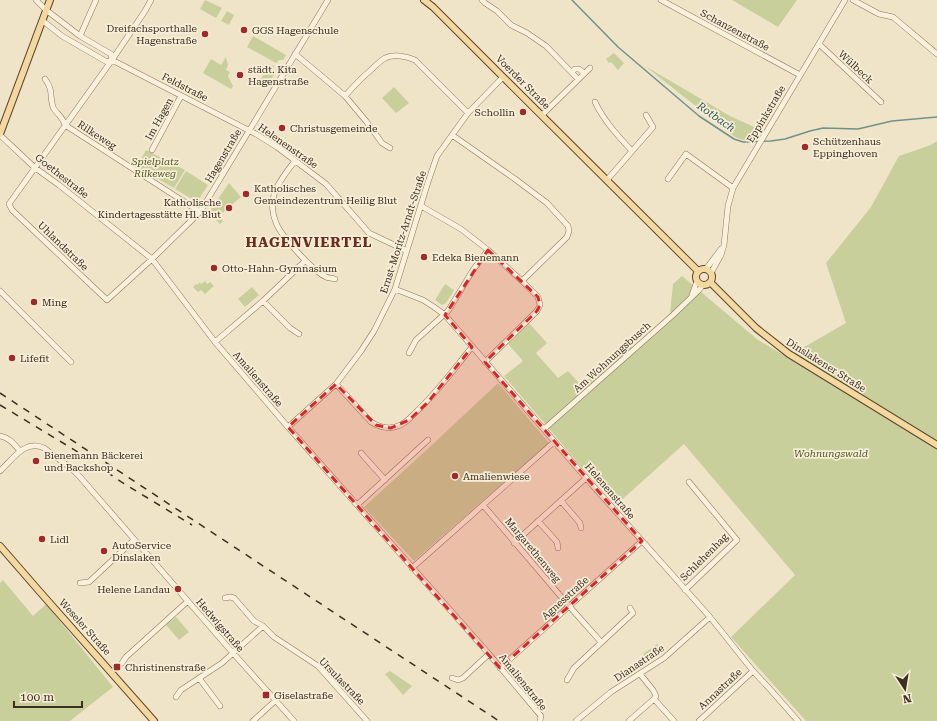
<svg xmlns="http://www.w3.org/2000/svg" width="937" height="721" font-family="'Roboto Serif',serif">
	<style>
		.green { fill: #c9cf9b }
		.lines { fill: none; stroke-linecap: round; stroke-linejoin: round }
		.stream { stroke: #6f938a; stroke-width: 1.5 }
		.minor-casing { stroke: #8d765c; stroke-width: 6 }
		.major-casing { stroke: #5b4430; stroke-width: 8 }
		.minor { stroke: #faf1dc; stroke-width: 5 }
		.major { stroke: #f3d9a0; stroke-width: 6 }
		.rail { stroke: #3d2e20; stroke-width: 1.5; stroke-dasharray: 7 7; stroke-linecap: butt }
		.marked { fill: #d62828; fill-opacity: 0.2; stroke: #d62828; stroke-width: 3; stroke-dasharray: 8 5; stroke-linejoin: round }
		.poi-dot { fill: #9e2a2b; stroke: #f7eed8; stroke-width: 1.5 }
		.labels { text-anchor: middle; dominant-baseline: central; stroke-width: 3.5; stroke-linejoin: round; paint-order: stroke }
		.poi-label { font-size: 10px; fill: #3d2e20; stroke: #f7eed8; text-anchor: start }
		.street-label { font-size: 10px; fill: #3d2e20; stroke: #f7eed8 }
		.park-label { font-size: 10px; font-style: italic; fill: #4d5a26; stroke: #f7eed8 }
		.water-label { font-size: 11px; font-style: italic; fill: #2f5d5a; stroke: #f7eed8 }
		.district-label { font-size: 14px; font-weight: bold; letter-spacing: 1px; fill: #6b2e1e; stroke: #f7eed8 }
	</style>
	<rect width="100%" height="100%" fill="#f0e4c8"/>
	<path class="green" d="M205 0 222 8 216 18 200 9Z
		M732 0H797L778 27Z
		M227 11 234 15 229 25 221 21Z
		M253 36 286 55 283 60H279L276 63 247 47Z
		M614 53 624 63 618 70 611 62 609 63 606 59Z
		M226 57 228 65 226 70 230 72 228 76 233 86 231 89 203 73 211 59 221 65Z
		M269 64 274 66 273 70 275 73 267 85 260 81Z
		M645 66 730 116 763 131 758 140H743L735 137Z
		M394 87 409 103 396 113 382 98Z
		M937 141V721H806L731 637 795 575 684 444 616 505 576 461 552 432 504 376 523 361 508 344 529 323 547 343 536 353 558 378 568 371 581 385 624 348 637 346 670 313 673 284 682 276 758 340 787 357 846 323 826 263 871 207 899 156 931 145Z
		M146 150 185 170 174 188 158 179H155L136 168Z
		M186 171 208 185 197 202 175 189Z
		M229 183 241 197 219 216 223 221 220 224 209 212Z
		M205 281 207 284 210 282 214 286 205 294 201 290 198 292 193 287 196 284 197 285 200 282 201 284Z
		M445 284 454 290 446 303 442 305 435 300Z
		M252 287 259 295 245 307 238 299Z
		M498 383 549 443 414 561 364 507 433 444Z
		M3 580 33 616 46 604 113 687 70 721H0V583Z
		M176 617 189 632 179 640 166 625Z
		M657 644 661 651 648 660 643 654Z
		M390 671 412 686 403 695 385 674Z"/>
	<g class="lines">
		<path class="stream" d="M572 0 618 47 699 116 734 139 743 142 771 141 785 139 810 131 823 128 858 129 892 121 937 117"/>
		<g class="minor-casing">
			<path id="minor" d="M36 0 46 10 80 36 111 54 112 60
				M151 0 145 11 112 60 9 204 12 210 107 300 152 259 200 212 328 0
				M482 0 485 3 497 11 511 25 527 33 546 46 578 79
				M661 0 800 75
				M853 0 879 14 893 17 937 54
				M43 21 62 36 107 62 112 60 256 134 277 147 326 184 369 233 407 251
				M80 36 96 0
				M819 44 881 102
				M295 54 319 74 345 96 366 121 382 143 390 148
				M572 72 575 69H579L584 73
				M45 79C54 91 49 95 53 107 55 112 63 117 65 125L200 212
				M345 96C353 87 361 78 371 70 375 66 380 61 385 58 394 54 406 56 415 60L468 113
				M595 102C604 121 618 136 632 151
				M542 115 590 68
				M0 135 34 167 59 185 152 259 215 342 288 427 489 654 541 716 540 721
				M452 135 515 179 547 203 568 226 569 231 567 237 522 281
				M152 150 181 96
				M295 161C288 170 277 183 274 195 271 205 273 216 277 225 283 238 313 271 326 277 328 278 332 278 335 279
				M668 179 686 154 733 188
				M607 180 653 127 646 115
				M421 206 461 229 488 250 522 281 538 297 540 305 537 311 485 362
				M706 269 721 249
				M711 273 721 255 724 245 728 206 733 188 845 0
				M395 289 423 300 434 307 445 315 586 478 710 617 753 671 768 687 798 721
				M0 291 71 362
				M692 295 697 281
				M263 301 290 328 299 334
				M215 342 263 301 305 261
				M409 353 416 340 448 311 473 270 488 250
				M336 384 371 422C379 427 388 430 398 426 405 424 410 418 415 413 437 393 454 369 472 347
				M288 427 336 384 361 351 374 331 395 289 428 182 437 156 468 113 503 77
				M544 429 673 315 699 290 703 285
				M0 436C10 438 14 444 20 451
				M361 453 385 480
				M0 471C13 459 25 439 44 448L72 469 80 477 233 653 294 721
				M561 501 580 523 581 528
				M357 505 428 440
				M483 505 569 606 601 642
				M538 521 557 542 558 548
				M514 543 586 478
				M412 568 554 442
				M80 583 89 582 134 540
				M685 590 737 540 689 482
				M225 598 230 597 234 598 254 621 263 626 274 637 318 666 367 721
				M122 663 126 657 188 601
				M500 668 642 541
				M199 678 220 706
				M452 678 458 680 463 678 489 654
				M567 680 574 668 633 613 630 608
				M176 697 181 690 222 663 263 626
				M654 699 674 721
				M253 721 275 701
				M576 721 611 692 664 658 710 617
				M629 721 654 699 656 696 653 690 640 674
				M699 721 753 671"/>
		</g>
		<g class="major-casing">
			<path id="major" d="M424 0 433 7 503 77 698 271
				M0 134 50 0
				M696 277a8 8 0 1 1 16 0a8 8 0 1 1-16 0Z
				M710 282 756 328 789 354 937 445
				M0 546 40 592 154 721"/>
		</g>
		<use href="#minor" class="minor"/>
		<use href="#major" class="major"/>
		<path class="rail" d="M0 393 499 721
			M0 405 73 449 123 483 192 525"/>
	</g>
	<path class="marked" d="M488 250 538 297 540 305 537 311 485 362 642 541 500 668 288 427 336 384 376 425 391 428 409 420 428 402 472 347 445 315Z"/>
	<g class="poi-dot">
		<circle cx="244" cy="30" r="4"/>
		<circle cx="205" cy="34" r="4"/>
		<circle cx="240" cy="75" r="4"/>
		<circle cx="523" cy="112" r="4"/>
		<circle cx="282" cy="128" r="4"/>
		<circle cx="805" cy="147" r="4"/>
		<circle cx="246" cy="194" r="4"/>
		<circle cx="229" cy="208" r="4"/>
		<circle cx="424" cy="257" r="4"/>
		<circle cx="214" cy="268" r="4"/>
		<circle cx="34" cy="302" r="4"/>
		<circle cx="12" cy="358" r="4"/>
		<circle cx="36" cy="461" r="4"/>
		<circle cx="455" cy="476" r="4"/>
		<circle cx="42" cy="539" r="4"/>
		<circle cx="104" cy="551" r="4"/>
		<circle cx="178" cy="589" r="4"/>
		<rect x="113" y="663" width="8" height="8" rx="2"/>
		<rect x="262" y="691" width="8" height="8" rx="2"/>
	</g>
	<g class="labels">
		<g class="poi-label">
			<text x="197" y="28" text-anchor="end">Dreifachsporthalle<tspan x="197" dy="12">Hagenstraße</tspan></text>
			<text x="252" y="30">GGS Hagenschule</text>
			<text x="248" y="69">städt. Kita<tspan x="248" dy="12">Hagenstraße</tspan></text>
			<text x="515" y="112" text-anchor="end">Schollin</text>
			<text x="290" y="128">Christusgemeinde</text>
			<text x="813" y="141">Schützenhaus<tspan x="813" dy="12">Eppinghoven</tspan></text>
			<text x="254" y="188">Katholisches<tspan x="254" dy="12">Gemeindezentrum Heilig Blut</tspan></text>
			<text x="221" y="202" text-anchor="end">Katholische<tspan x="221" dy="12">Kindertagesstätte Hl. Blut</tspan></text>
			<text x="432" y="257">Edeka Bienemann</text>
			<text x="222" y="268">Otto-Hahn-Gymnasium</text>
			<text x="42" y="302">Ming</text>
			<text x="20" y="358">Lifefit</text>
			<text x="44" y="455">Bienemann Bäckerei<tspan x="44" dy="12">und Backshop</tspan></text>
			<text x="463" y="476">Amalienwiese</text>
			<text x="50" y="539">Lidl</text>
			<text x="112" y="545">AutoService<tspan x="112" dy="12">Dinslaken</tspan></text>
			<text x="170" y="589" text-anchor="end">Helene Landau</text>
			<text x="125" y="667">Christinenstraße</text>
			<text x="274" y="695">Giselastraße</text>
		</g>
		<g class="street-label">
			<text transform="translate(735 30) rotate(28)">Schanzenstraße</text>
			<text transform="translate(856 67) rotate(43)">Wülbeck</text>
			<text transform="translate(523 82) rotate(45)">Voerder Straße</text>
			<text transform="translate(185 87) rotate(27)">Feldstraße</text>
			<text transform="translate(766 114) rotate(-59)">Eppinkstraße</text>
			<text transform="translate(159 119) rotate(-61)">Im Hagen</text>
			<text transform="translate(97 135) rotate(33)">Rilkeweg</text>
			<text transform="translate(288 146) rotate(35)">Helenenstraße</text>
			<text transform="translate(223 156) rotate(-59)">Hagenstraße</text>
			<text transform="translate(62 176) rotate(38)">Goethestraße</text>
			<text transform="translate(403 232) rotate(-72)">Ernst-Moritz-Arndt-Straße</text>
			<text transform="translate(63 246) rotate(44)">Uhlandstraße</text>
			<text transform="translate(612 357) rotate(-42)">Am Wohnungsbusch</text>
			<text transform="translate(826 365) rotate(32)">Dinslakener Straße</text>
			<text transform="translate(258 379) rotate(49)">Amalienstraße</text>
			<text transform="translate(610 491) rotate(49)">Helenenstraße</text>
			<text transform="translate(533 550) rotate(50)">Margarethenweg</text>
			<text transform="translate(704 557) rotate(-45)">Schlehenhag</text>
			<text transform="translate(565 598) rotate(-42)">Agnesstraße</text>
			<text transform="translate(220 625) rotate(49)">Hedwigstraße</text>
			<text transform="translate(85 627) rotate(48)">Weseler Straße</text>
			<text transform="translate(639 663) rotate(-34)">Dianastraße</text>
			<text transform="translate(342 681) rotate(46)">Ursulastraße</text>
			<text transform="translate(523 682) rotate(51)">Amalienstraße</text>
			<text transform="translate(720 689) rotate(-43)">Annastraße</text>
		</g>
		<g class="park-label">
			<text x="155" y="161">Spielplatz<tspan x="155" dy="12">Rilkeweg</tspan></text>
			<text x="831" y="453">Wohnungswald</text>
		</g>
		<g class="water-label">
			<text transform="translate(716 117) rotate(35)">Rotbach</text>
		</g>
		<g class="district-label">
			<text x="309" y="242">HAGENVIERTEL</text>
		</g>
	</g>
	<g transform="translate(905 689) rotate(168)" stroke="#f7eed8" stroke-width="3" paint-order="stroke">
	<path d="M0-3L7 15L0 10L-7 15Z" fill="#3d2e20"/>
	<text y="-6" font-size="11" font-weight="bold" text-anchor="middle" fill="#3d2e20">N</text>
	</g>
	<path d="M14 701v6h68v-6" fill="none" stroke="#3d2e20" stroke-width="2"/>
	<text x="20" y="701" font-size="12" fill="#3d2e20" stroke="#f7eed8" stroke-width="3" paint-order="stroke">100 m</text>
</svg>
